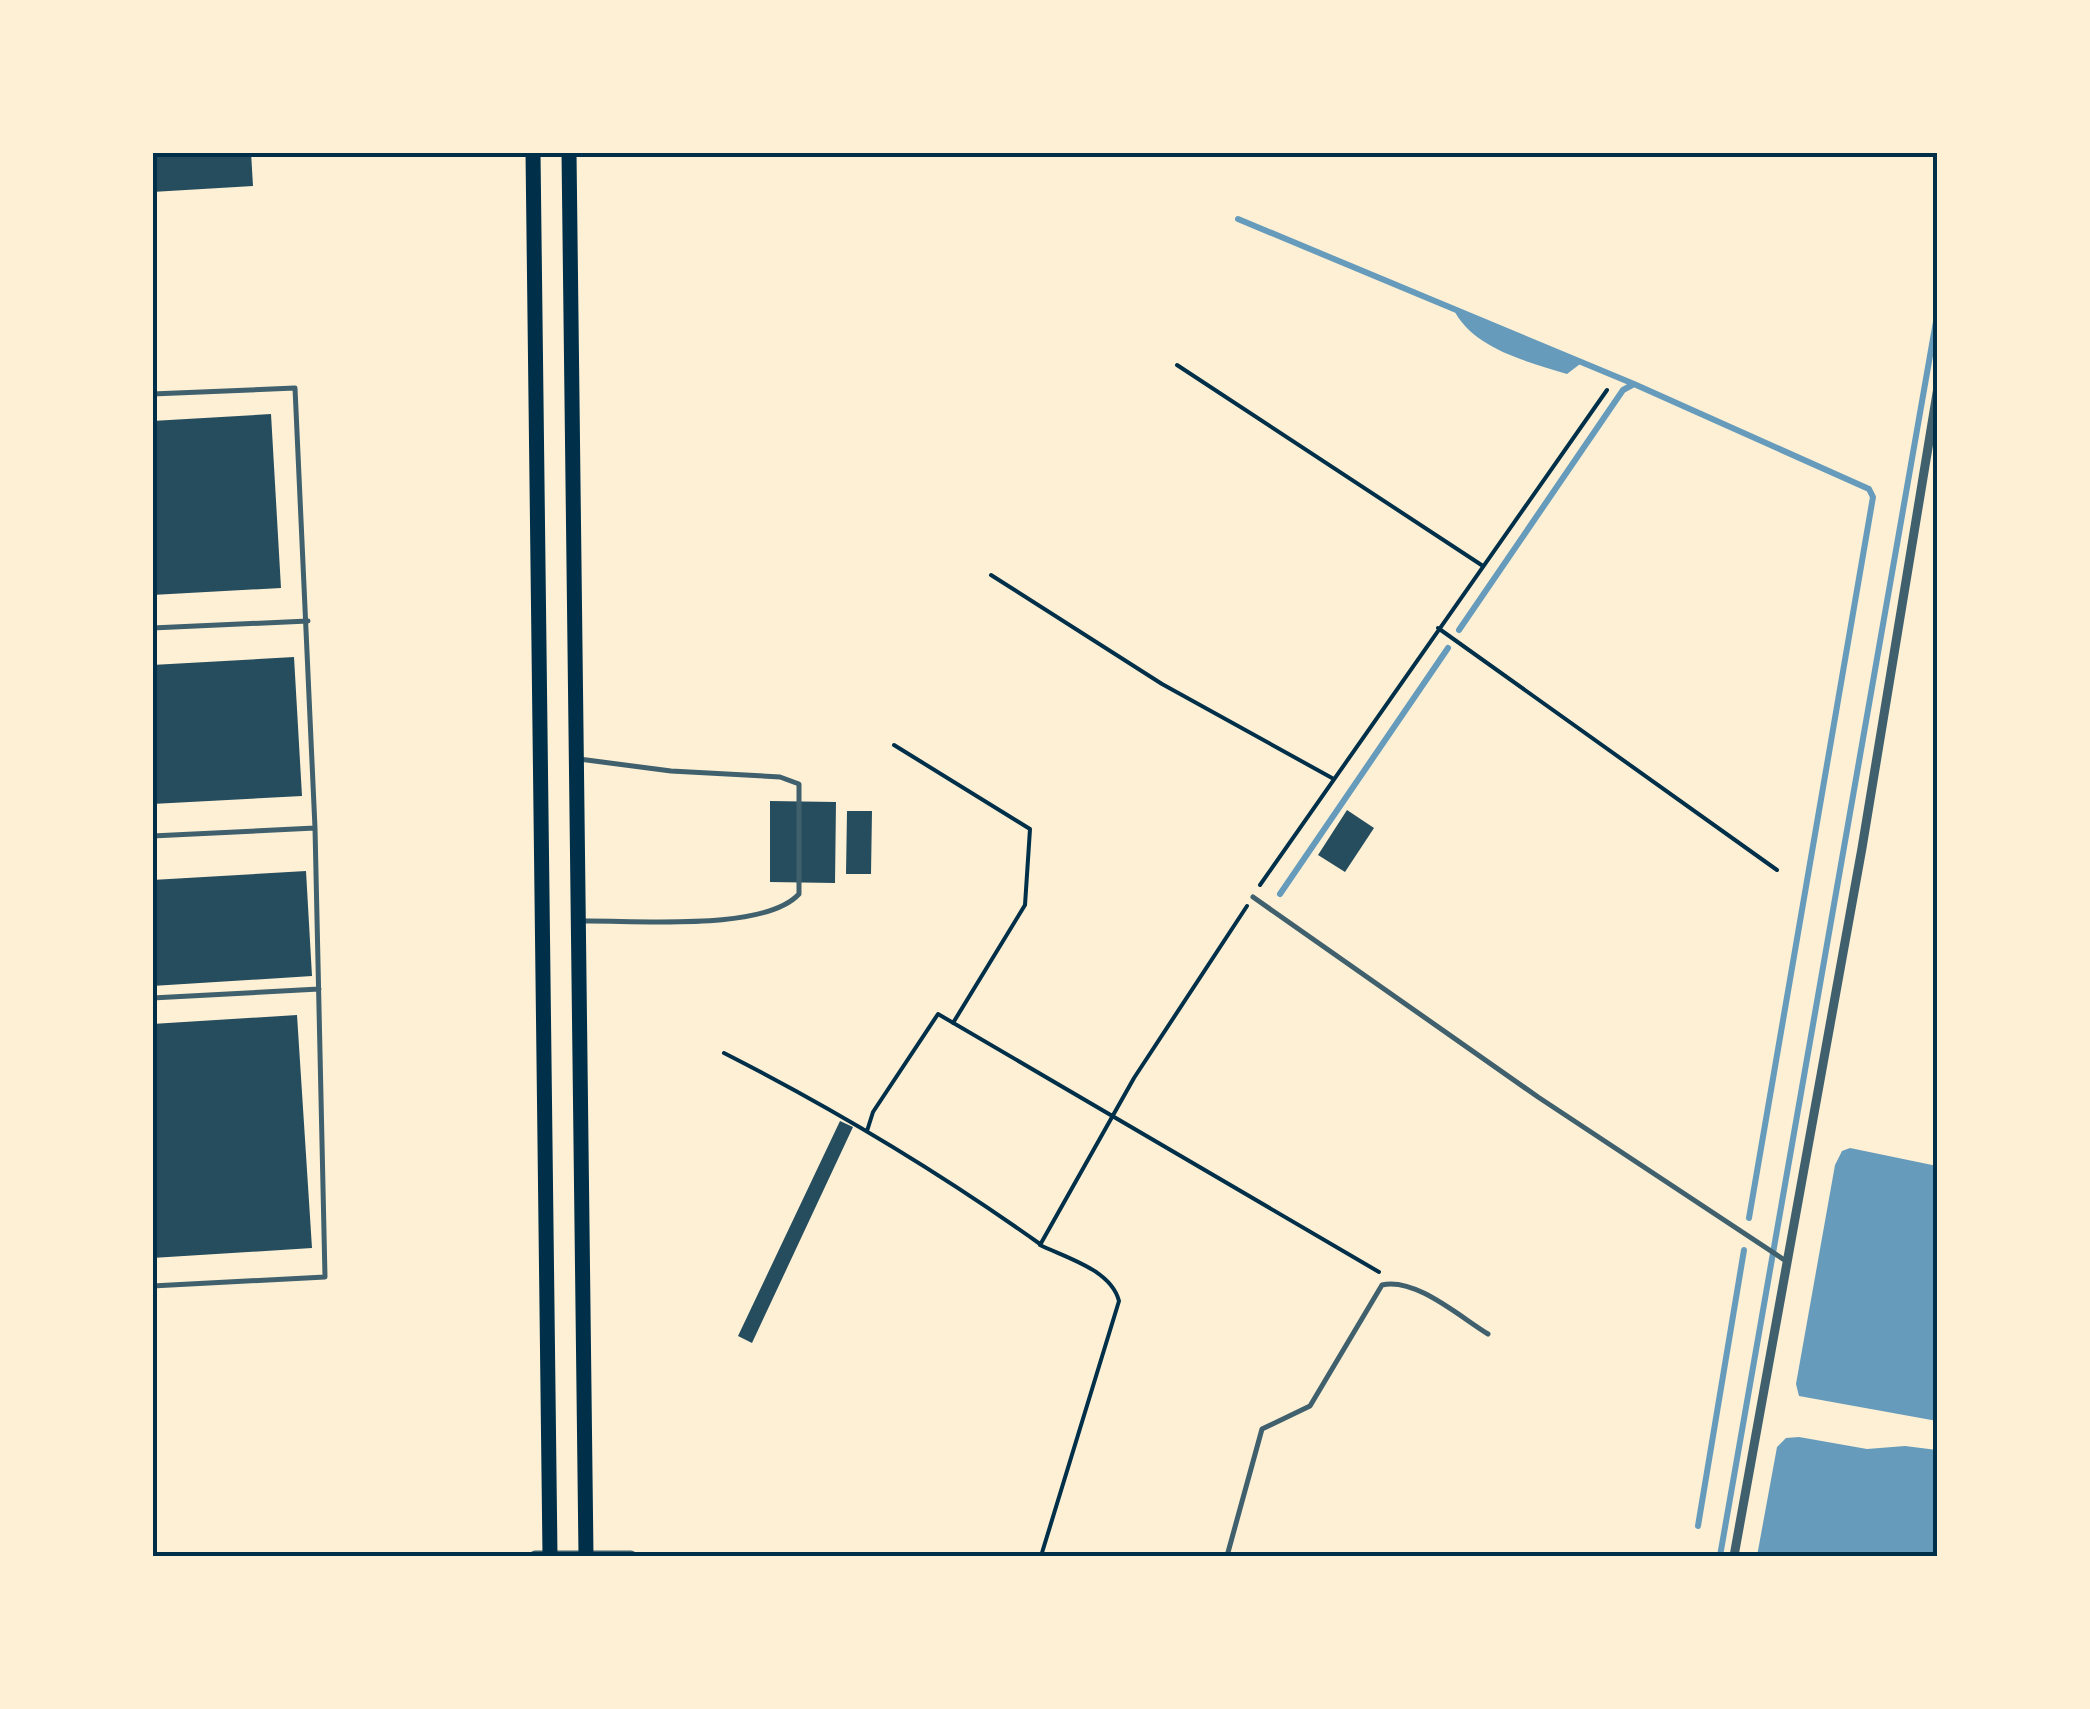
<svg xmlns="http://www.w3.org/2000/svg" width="2090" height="1709" font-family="'Open Sans',sans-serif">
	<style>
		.water { fill: #669bbc }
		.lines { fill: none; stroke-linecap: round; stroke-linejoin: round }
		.stream { stroke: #669bbc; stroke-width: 6 }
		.building { fill: #264d5e }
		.path { stroke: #003049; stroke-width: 4 }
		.service { stroke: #3f606c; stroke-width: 5 }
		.minor { stroke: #3f606c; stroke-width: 9 }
		.tertiary { stroke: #3f606c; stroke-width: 11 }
		.trunk { stroke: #003049; stroke-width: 15 }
		.neatline { fill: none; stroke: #003049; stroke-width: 4 }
	</style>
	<rect width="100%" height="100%" fill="#fdf0d5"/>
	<path class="water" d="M1453 308 1584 361 1567 374C1528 362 1471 348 1453 308Z
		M1850 1148 1937 1166V1421L1799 1396 1796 1384 1835 1165 1842 1151Z
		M1799 1437 1867 1449 1905 1446 1937 1450V1556H1757L1777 1447 1786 1438Z"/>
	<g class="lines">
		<path class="stream" d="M1238 219 1634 384
			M1459 630 1623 390 1634 384 1869 489 1873 497 1749 1218
			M1280 894 1448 648
			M1698 1526 1744 1250
			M1720 1556 1938 310"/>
	</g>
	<path class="building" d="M152 152H251L253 186 152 192Z
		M271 414 281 588 152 595V421Z
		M294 657 302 796 152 804V665Z
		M770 801 836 802 835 883 770 882Z
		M1347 810 1374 828 1345 872 1318 855Z
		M847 811H872L871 874H846Z
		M306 871 312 976 152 986V880Z
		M297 1015 312 1248 152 1258V1024Z
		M840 1121 853 1127 752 1343 738 1336Z"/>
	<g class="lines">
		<path class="path" d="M1177 365 1483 566
			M991 575 1162 684 1332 778
			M1438 628 1777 870
			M894 745 1030 829 1025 905 953 1023
			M1260 885 1607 390
			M724 1053C834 1109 939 1172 1040 1244
			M867 1131 873 1112 938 1014 1379 1272
			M1041 1556 1119 1301C1111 1270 1067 1258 1040 1245L1134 1078 1247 906"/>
		<path class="service" d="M152 394 295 388 315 828 325 1277 152 1286
			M152 628 308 621
			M579 759 671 771 780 777 799 784V894C764 932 636 920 583 921
			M152 836 315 828
			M1253 897 1538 1097 1786 1261
			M152 998 319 989
			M1227 1556 1262 1429 1310 1406 1382 1285C1415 1277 1460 1317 1488 1334"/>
		<path class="minor" d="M1734 1556 1862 848 1938 387"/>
		<path class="tertiary" d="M535 1556H631"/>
		<path class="trunk" d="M533 152 550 1556
			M569 152 586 1556"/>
	</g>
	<rect width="2090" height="1709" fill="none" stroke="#fdf0d5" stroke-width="310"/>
	<rect x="155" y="155" width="1780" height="1399" class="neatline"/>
</svg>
